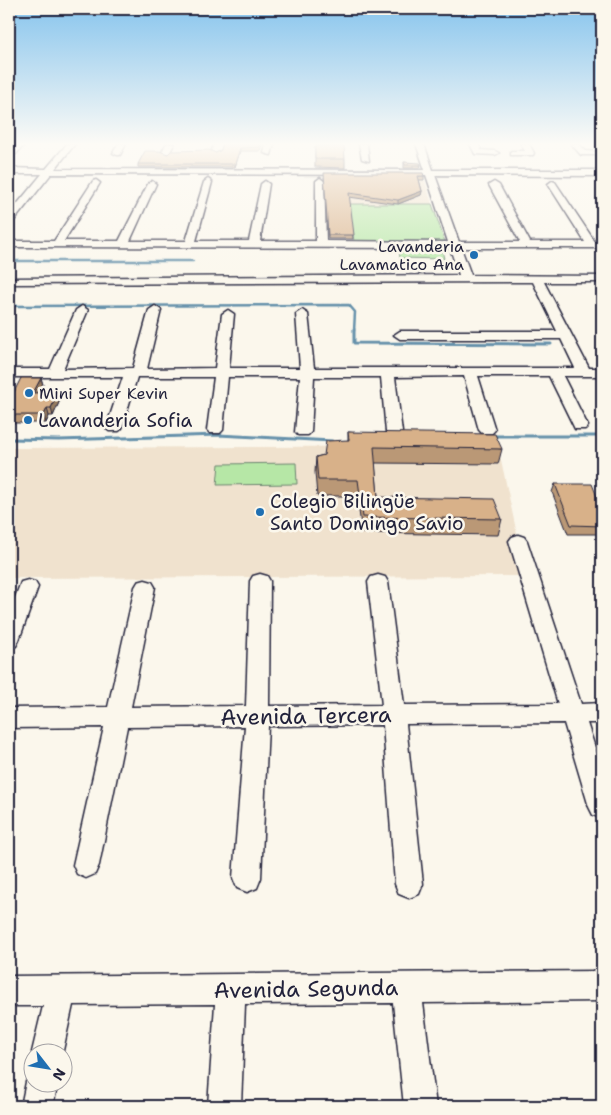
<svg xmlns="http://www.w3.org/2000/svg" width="611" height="1115" font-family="'Shantell Sans',sans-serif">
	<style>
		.built { fill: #f0e2ce }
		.green { fill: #b6e7a6; stroke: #6c8470 }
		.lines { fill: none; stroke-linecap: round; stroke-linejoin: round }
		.stream-far1 { stroke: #6691ab; stroke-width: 2.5 }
		.stream { stroke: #6691ab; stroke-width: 3 }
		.minor-casing { stroke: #22223b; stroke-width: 3 }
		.minor { fill: #fbf7ec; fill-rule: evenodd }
		.wall { fill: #ba9876; stroke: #22223b }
		.shaded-wall { fill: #977c60; stroke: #22223b }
		.building { fill: #d8b189; stroke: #22223b }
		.poi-dot { fill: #1f6fb2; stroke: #fbf7ec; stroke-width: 2 }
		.labels { text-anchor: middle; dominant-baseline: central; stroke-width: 5; stroke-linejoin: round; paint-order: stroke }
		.far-poi-label { font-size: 16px; fill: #22223b; stroke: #fbf7ec; text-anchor: end }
		.poi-label { font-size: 19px; fill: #22223b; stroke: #fbf7ec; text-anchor: start }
		.near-street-label { font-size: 22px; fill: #22223b; stroke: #fbf7ec }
	</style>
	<rect width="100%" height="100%" fill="#fbf7ec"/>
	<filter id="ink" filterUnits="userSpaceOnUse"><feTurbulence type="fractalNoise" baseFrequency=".02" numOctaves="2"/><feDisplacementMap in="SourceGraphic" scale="10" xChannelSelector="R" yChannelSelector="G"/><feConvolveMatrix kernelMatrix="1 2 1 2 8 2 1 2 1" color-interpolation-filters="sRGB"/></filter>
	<g filter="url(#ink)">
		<path class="built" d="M347 181H425L432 204H350Z
			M498 446 526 576 9 578V448Z"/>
		<path class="green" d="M350 204H432L445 242H354Z
			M399 249 442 250 444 259 400 258Z
			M296 463 297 484 217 485 219 464Z"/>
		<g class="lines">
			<path class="stream-far1" d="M9 261H193
				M9 306 349 305 355 312 354 331"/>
			<path class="stream" d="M354 329V343L551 344
				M491 436H602
				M9 439 59 440 218 435 332 441"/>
			<g class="minor-casing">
				<path id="minor" d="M17 144H25L16 154H10L9 152Z
					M67 144H75L55 169 425 170 416 144H424L433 170H602V176L435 175 459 242H520L489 185 494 182 499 185 530 242H585L548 184 552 181 555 182 595 242H602V248H461L471 275 602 276V282H544L589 368H602V376H563L588 426 585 429H575L549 376H478L495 430 492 433H482L479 430 464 376 395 377 402 432 399 435H389L386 432 381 377H314L311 432 308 435H298L295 432 300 377H228L223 430 220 433H210L207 430 214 377H137L122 428 119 431H109L106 428 123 377H9V369H50L76 310 82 306 88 310 63 369 133 368 149 310 155 306 161 310 147 369 215 368 222 314 228 310 234 314 229 368H300L296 314 302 310 308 314 314 368H575L561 339H400L394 335 400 331H557L533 282 9 284V278L459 275 450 248 9 247V241H54L93 181 96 180 100 183 64 241H119L148 184 152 181 156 184 130 241H186L204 182 208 179 212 182 196 241H249L261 184 265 181 269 184 260 241H316V181L320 178 324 181 326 241 448 242 426 175 51 174 13 222 9 223V214L42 174H9V168L46 169Z
					M118 144H126L120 155H117L113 153Z
					M166 144H174L168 156H165L161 154Z
					M214 144H222L219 153 215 155 211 153Z
					M266 144H274L271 155 264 153Z
					M359 144H367L369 161 362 159Z
					M470 144H478L481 150 495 151 499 153 495 155 475 154Z
					M521 144H529L534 153 533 155H511V151H525Z
					M571 144H579L586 151 602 152V155H581Z
					M518 535 524 537 527 541 581 704 602 703V723H587L602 769V819L593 815 589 807 564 723 406 724 423 884 419 894 409 898 399 894 395 884 383 725 268 726 261 878 257 888 247 892 237 888 233 878 245 726 127 727 99 865 95 874 86 878 77 874 73 865 104 727 9 728V708L108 707 135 587 138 582 145 580 152 582 155 587 131 707 246 706 250 581 253 576 260 574 267 576 270 581 269 706 382 705 368 582 371 577 378 575 385 577 388 582 404 705 558 704 509 541 512 537Z
					M28 580 35 582 38 587 19 640 16 646 9 648V613L21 582Z
					M602 971V1001L423 1003 436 1106H404L393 1003 245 1004 241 1106H208L215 1004 73 1005 62 1055V1052H32L43 1006H9V976Z
					M32 1070V1082H58L53 1106H21L26 1082Z"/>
			</g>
			<use href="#minor" class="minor"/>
		</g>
		<path class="wall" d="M223 144H262L260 151H240L235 167H138V164L168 154 216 153 221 150Z
			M315 146 345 159V168L315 167Z
			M404 162 421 165 420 168H404Z
			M424 176V180H419L422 191 421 195 398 204 349 197 353 239H328L324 177Z
			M41 378 43 385 39 393 60 400 53 416H49L46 423H9V402Z
			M348 432 502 449 498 464 375 463 378 497 502 519 498 535 362 533 357 496H317L315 472 316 457 324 455 348 440Z
			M555 484 602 509V534H568L552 492Z"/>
		<path class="shaded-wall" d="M240 148V151L235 167V164Z
			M422 191 421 195 398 204V200Z
			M41 378 43 385 35 400 33 393Z
			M58 392 60 400 53 416 51 408Z
			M47 408 49 416 46 423 44 415Z"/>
		<path class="building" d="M223 144H261L260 147 240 148 235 164H138L145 151H159L168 154 171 151 209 150 216 153 221 150Z
			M315 146H344L345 159H315Z
			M404 162 420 163 421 165H405Z
			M324 173H423L424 176H418L422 191 398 200 349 193 354 235H328Z
			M21 378H41L33 393 58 392 51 408H47L44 415H9V402Z
			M348 432 495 434 502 449 374 447 378 497 494 499 502 519 363 517 358 480H318L316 457 324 455 326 441 349 440Z
			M555 484H592L602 509V526L571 525Z"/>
	</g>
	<linearGradient id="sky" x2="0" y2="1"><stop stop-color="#86c4ed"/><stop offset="0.48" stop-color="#fdfbf6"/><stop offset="1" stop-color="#fdfbf6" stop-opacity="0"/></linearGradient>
	<rect width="611" height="300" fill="url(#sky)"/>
	<g class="poi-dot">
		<circle cx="474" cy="255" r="5"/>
		<circle cx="29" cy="393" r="5"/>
		<circle cx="28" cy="420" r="5"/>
		<circle cx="260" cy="512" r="5"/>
	</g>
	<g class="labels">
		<g class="far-poi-label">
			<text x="464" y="246">Lavanderia<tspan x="464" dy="18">Lavamatico Ana</tspan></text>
			<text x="39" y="393" text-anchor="start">Mini Super Kevin</text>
		</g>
		<g class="poi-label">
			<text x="38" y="420">Lavanderia Sofia</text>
			<text x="270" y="501">Colegio Bilingüe<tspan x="270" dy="22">Santo Domingo Savio</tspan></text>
		</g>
		<g class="near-street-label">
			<text transform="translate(306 716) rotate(-1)">Avenida Tercera</text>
			<text transform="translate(306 989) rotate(-1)">Avenida Segunda</text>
		</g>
	</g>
	<rect width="611" height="1115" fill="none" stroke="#fbf7ec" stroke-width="30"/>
	<rect x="15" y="15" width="581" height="1085" fill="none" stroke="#22223b" stroke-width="2" filter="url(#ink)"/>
	<g transform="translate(48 1068) rotate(121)"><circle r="24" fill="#fbf7ec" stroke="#a4a2a5"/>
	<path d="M0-4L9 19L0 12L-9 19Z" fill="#1f6fb2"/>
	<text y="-8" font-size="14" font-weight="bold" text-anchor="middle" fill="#22223b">N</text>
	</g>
</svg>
